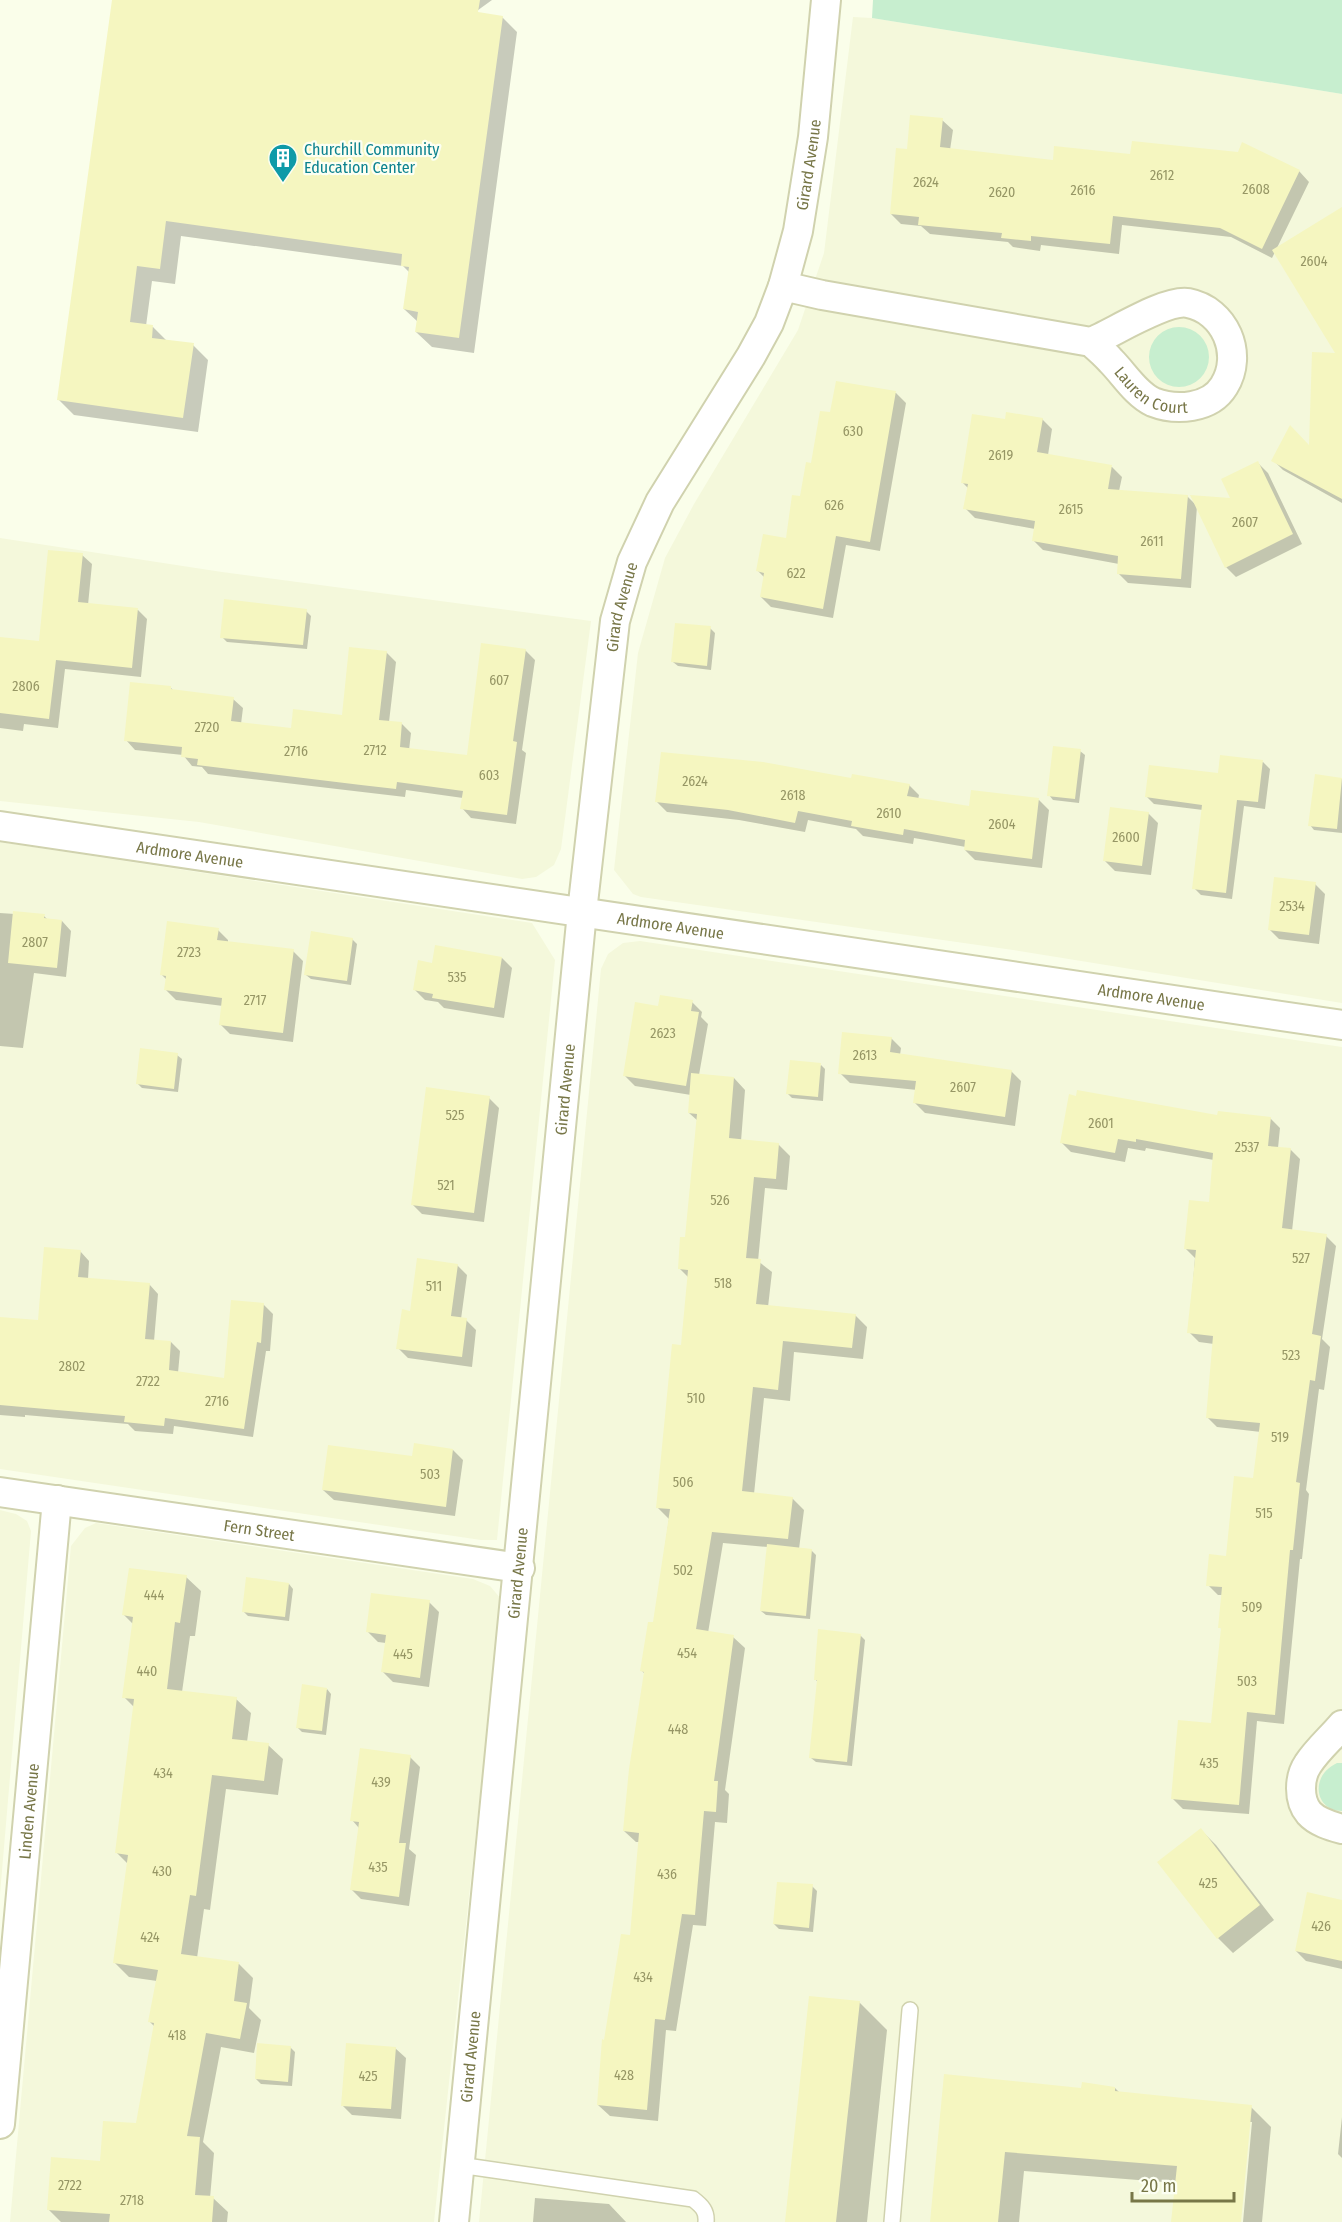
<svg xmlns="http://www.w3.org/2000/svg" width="1342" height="2222" font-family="'Fira Sans Condensed',sans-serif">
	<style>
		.residential { fill: #f4f8db }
		.green { fill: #c7eecf }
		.shadow { fill: #0003 }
		.building { fill: #f5f6c0 }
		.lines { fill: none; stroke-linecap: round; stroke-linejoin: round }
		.lane-casing { stroke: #d0d2ae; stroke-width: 18 }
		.street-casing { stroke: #d0d2ae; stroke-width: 32 }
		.lane { stroke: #fff; stroke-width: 15 }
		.street { stroke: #fff; stroke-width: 28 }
		.labels { text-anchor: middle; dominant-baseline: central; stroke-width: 4.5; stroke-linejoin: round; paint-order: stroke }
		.number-label { font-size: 14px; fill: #969665 }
		.culture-label { font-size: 16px; fill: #0d838f; stroke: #fcfff2; text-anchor: start }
		.street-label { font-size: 16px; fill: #777647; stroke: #fcfff2 }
	</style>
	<rect width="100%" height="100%" fill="#fafeea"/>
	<path class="residential" d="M853 17 872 18 1342 94V1003L1013 950 641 897 633 894 614 870 638 653 665 558 694 504 798 330 824 253Z
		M0 538 222 572 591 621 561 849 554 865 536 877 522 879 199 822 0 801Z
		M0 842 532 923 555 960 497 1540H481L0 1469Z
		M640 941 1342 1047V2222H479L601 969 608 954 623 943Z
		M0 1510 16 1514 27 1521 31 1531 0 1894Z
		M96 1523 473 1579 490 1586 501 1599 434 2222H10L71 1546 85 1528Z"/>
	<path class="green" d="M873 0H1342V94L872 18Z
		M1149 357a30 30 0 1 1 60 0a30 30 0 1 1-60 0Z
		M1337 1763H1342V1811C1315 1811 1309 1776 1337 1763Z"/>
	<path class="shadow" d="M114 0H492L474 13 502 17 517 32 474 353 432 347 416 332 418 322 404 309 409 272 403 266 181 236 175 284 152 281 146 326 153 327 167 341 193 345 208 360 198 432 74 415 59 400Z
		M942 120 953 130 950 150 1054 161 1132 155 1238 154 1243 144 1299 171 1309 182 1276 250 1342 218V309L1275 252 1272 258 1231 237 1122 225 1119 254 1041 245 1040 251 1013 247 1008 242 930 234 921 226 901 224 891 214 908 150Z
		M837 383 896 393 906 403 880 551 846 545 833 618 771 607 761 597 765 578 758 571 787 540 832 414Z
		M1042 419 1052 429 1048 455 1112 467 1122 477 1119 491 1187 496 1196 505 1233 500 1258 463 1268 473 1302 544 1236 577 1226 567 1197 506 1191 588 1128 583 1118 573 1119 564 1043 550 1033 540 1035 529 975 518 965 508 968 488 962 482 1006 421Z
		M1342 421V503L1283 470 1273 460 1311 448Z
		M82 555 92 564 88 605 138 610 147 619 141 677 65 669 58 728 24 724 23 731 0 728V638L40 643Z
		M306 611 311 616 307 649 227 642 222 637Z
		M710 628 715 633 711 670 678 666 673 662Z
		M525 650 535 660 522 750 526 753 516 824 471 818 462 808 463 798 406 790 405 797 208 774 202 767 192 766 183 755 135 750 126 740 170 687 174 691 233 699 243 708 241 724 292 730 343 717 386 652 396 662 389 722 401 723 411 733 409 750 468 757Z
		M1080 751 1085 755 1079 803 1053 800 1049 795Z
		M1263 762 1270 769 1265 809 1244 806 1232 899 1201 895 1194 888 1203 810 1154 804 1147 797Z
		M1316 776 1342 779V833L1314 830 1310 825Z
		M852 779 909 785 919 795 918 800 970 808 1039 800 1049 810 1042 868 975 860 965 850 966 847 914 838 913 844 863 836 856 829 808 820 805 832 739 820 667 812 657 802Z
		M1148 813 1158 823 1151 875 1115 871 1105 861Z
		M1315 884 1325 894 1319 944 1279 939 1269 929Z
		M0 913 44 916 48 920 62 921 71 931 66 977 34 973 23 1048 0 1046Z
		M218 930 228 940V943L293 951 303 961 293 1042 230 1034 220 1024 223 1006 176 1000 166 990 167 980 162 975Z
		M352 939 357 944 351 985 311 979 306 975Z
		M502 958 512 968 504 1018 444 1008 438 1002 425 1000 415 990 433 964Z
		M692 1002 702 1012 701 1017 708 1024 699 1075 734 1078 745 1090 741 1141 778 1144 790 1156 787 1190 765 1188 758 1261 772 1272 768 1307 855 1315 867 1327 863 1359 794 1352 790 1401 764 1398 754 1494 792 1498 804 1510 799 1549 811 1550 816 1555 810 1619 766 1615 761 1611 768 1547 723 1543 708 1633 733 1637 745 1648 725 1790 729 1794 727 1823 715 1822 706 1926 693 1925 676 2031 666 2030 658 2121 610 2116 598 2105 606 2041 631 1937 639 1842H636L624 1831 645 1674 642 1671 654 1624 669 1519 657 1507 683 1346 689 1278 679 1268 687 1239 698 1121 689 1113 691 1095 635 1086 625 1076 660 1008Z
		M891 1038 901 1048 900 1055 1011 1071 1021 1081 1015 1126 925 1113 915 1103 917 1090 850 1083 840 1073Z
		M177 1055 182 1059 178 1092 142 1088 137 1083Z
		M821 1065 825 1069 823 1101 792 1098 788 1094Z
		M489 1098 499 1108 484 1222 422 1214 412 1204Z
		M1219 1117 1270 1118 1280 1128 1278 1148 1290 1149 1300 1159 1292 1231 1326 1236 1336 1246 1322 1339 1330 1347 1324 1390 1319 1389 1306 1490 1309 1494 1302 1559H1300L1284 1724 1257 1721 1249 1814 1183 1809 1173 1799 1213 1725 1222 1630 1220 1627 1223 1595H1218L1208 1585 1227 1557 1254 1480 1261 1432 1217 1427 1207 1417 1214 1344 1199 1342 1189 1332 1195 1258 1185 1248 1210 1204 1214 1160 1146 1148 1145 1151 1128 1148 1125 1162 1071 1152 1061 1142Z
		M80 1251 89 1261 88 1279 149 1284 158 1294 154 1341 171 1342 180 1351 178 1373 225 1380 263 1304 273 1314 270 1351H266L253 1437 174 1426 173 1434 135 1431 128 1424 25 1415V1417L0 1415V1319L40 1322Z
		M457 1265 467 1275 461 1319 466 1320 476 1330 472 1367 408 1358 398 1348 412 1312Z
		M453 1450 463 1460 455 1516 334 1500 323 1490 414 1458Z
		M186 1577 201 1591 195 1636H190L182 1692 236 1699 251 1713 247 1742 268 1745 283 1759 278 1795 226 1789 210 1910 204 1909 197 1958 239 1964 253 1978 249 2008 261 2020 254 2053 221 2047 203 2142 214 2153 210 2198H213L228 2212 227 2222H61L48 2209 101 2162 137 2125 155 2027 149 2021 157 1981 129 1977 114 1962 128 1864 116 1852 134 1707 124 1697 134 1625 124 1615Z
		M289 1584 293 1589 289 1621 248 1616 243 1611Z
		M429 1602 439 1612 429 1687 393 1682 383 1672 386 1643 378 1642 368 1632Z
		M860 1635 865 1640 852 1766 816 1762 811 1758 818 1682 815 1679Z
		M327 1689 331 1694 326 1735 302 1732 297 1727Z
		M410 1757 420 1767 409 1849 416 1855 409 1906 361 1899 351 1889 359 1828 352 1820Z
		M1201 1830 1216 1845 1274 1920 1233 1953 1218 1938Z
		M812 1886 817 1891 813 1932 779 1929 774 1924Z
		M1342 1902V1969L1306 1961 1296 1951Z
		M859 2002 887 2030 867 2222H787Z
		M290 2047 295 2052 292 2086 261 2084 256 2079Z
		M395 2048 406 2058 401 2119 352 2115 342 2105Z
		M945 2075 1083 2090 1115 2088 1120 2093 1251 2107 1271 2127 1262 2222H1243L1252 2122H1249L1240 2222H1172L1176 2183 1024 2171 1019 2222H931Z
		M1342 2117V2158L1338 2154Z
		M535 2198 609 2204 626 2222H533Z"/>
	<path class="building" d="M112 0H480L478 12 503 16 459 338 415 332 418 312 403 309 409 267 401 266 402 254 166 221 160 269 137 266 130 322 153 325 152 338 194 343 183 418 57 400Z
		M910 115 943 118 940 147 1053 160 1054 146 1130 154 1132 141 1238 152 1242 142 1300 170 1262 249 1220 228 1113 216 1110 244 1031 236V241L1001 238 1002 233 918 225 919 217 890 214 896 148 907 149Z
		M1342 207V499L1271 461 1290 425 1309 445 1312 352 1335 353 1272 250Z
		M836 381 896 391 870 542 836 536 823 609 760 597 764 573 756 571 763 534 786 538 792 495 800 496 806 462 811 463 820 411 830 412Z
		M1006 412 1043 418 1037 452 1112 465 1108 489 1188 495 1181 579 1117 574 1118 556 1032 541 1035 521 963 509 968 484 961 483 972 414 1005 419Z
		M1258 461 1293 534 1225 568 1190 495 1230 498 1221 479Z
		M48 550 83 553 78 602 138 608 132 668 56 660 49 719 0 713V637L39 641Z
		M224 599 307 609 303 645 220 638Z
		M675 623 711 626 707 666 671 662Z
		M481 643 526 649 513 741 517 742 507 815 460 809 463 791 397 782 396 789 361 785 197 765 198 759 181 757 182 747 124 741 130 682 171 686V689L234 697 231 721 291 728 293 709 342 715 349 647 387 651 379 720 402 722 400 747 467 755Z
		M1053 746 1081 749 1075 799 1047 796Z
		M661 752 763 762 851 778 852 774 910 784 907 796 969 806 971 790 1039 798 1032 859 964 850 965 840 904 829 903 835 851 826 852 821 798 811 795 823 728 810 655 802Z
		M1220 755 1263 760 1258 802 1237 800 1226 893 1192 889 1202 805 1145 797 1149 765 1218 773Z
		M1315 774 1342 778 1337 829 1308 826Z
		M1110 807 1149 812 1142 866 1103 861Z
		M1274 877 1316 882 1309 935 1268 930Z
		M13 911 45 914 44 918 62 920 57 968 8 963Z
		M167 921 219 928 217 940 294 949 283 1033 219 1025 222 998 164 990 166 976 160 975Z
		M311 931 353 938 347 981 304 975Z
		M435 945 502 957 494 1008 432 998 433 994 413 990 418 960 432 963Z
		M660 995 693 1000 691 1011 699 1012 686 1086 623 1076 635 1002 658 1006Z
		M842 1032 892 1037 890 1052 1012 1070 1005 1117 913 1103 916 1081 838 1074Z
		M140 1048 178 1053 174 1089 136 1084Z
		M790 1060 821 1063 818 1097 786 1094Z
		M691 1073 734 1077 729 1138 779 1143 776 1179 754 1177 746 1258 761 1259 756 1304 856 1314 852 1348 783 1341 778 1390 753 1387 742 1491 793 1497 788 1539 712 1532 696 1629 734 1635 714 1781H718L716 1812 704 1811 695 1915 682 1914 665 2020 655 2019 647 2110 597 2105 602 2039 604 2040 621 1934 630 1935 639 1833 623 1831 629 1769 644 1672 640 1671 648 1622H653L670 1509 656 1508 672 1344 681 1345 688 1270 678 1269 680 1237H685L697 1114 688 1113Z
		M426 1087 490 1096 474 1213 411 1205Z
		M1077 1090 1217 1115 1218 1111 1271 1117 1268 1146 1291 1148 1282 1228 1327 1234 1312 1334 1321 1336 1315 1381 1310 1380 1296 1482 1300 1483 1293 1550H1290L1275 1715 1247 1712 1239 1805 1171 1799 1178 1720 1211 1723 1221 1628H1218L1222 1587 1206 1586 1209 1554 1226 1556 1234 1476 1253 1478 1260 1423 1206 1418 1213 1336 1187 1333 1196 1250 1184 1249 1189 1200 1209 1202 1213 1153 1136 1139V1142L1118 1139 1115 1153 1060 1143 1069 1094 1076 1096Z
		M44 1247 81 1250 78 1277 150 1283 145 1339 171 1341 169 1370 224 1378 231 1300 264 1303 261 1343 257 1342 244 1429 165 1418 164 1426 124 1422 125 1416 0 1405V1317L38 1320Z
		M417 1258 458 1264 451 1316 467 1318 462 1357 396 1349 402 1309 410 1311Z
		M414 1443 453 1449 446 1507 322 1490 328 1445 412 1456Z
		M767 1544 812 1549 806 1616 760 1611Z
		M129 1568 187 1575 180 1623 175 1622 167 1689 237 1697 232 1739 269 1743 264 1781 212 1775 196 1896 190 1895 181 1954 239 1962 234 2001 247 2003 240 2039 206 2033 187 2136 200 2137 195 2195 214 2196 212 2222H109L110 2214 47 2210 51 2157 100 2161 103 2121 136 2123 154 2023 148 2022 158 1970 113 1963 128 1855 115 1853 134 1699 122 1698 133 1617 122 1615Z
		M246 1577 289 1583 285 1617 242 1612Z
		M371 1593 430 1600 420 1678 381 1672 386 1635 366 1632Z
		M818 1629 861 1634 847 1762 809 1758 817 1680H814Z
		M302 1684 327 1688 322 1731 296 1728Z
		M360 1748 411 1755 399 1843H406L399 1897 350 1890 359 1822 350 1821Z
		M1201 1828 1260 1905 1217 1939 1157 1862Z
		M777 1882 813 1884 809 1928 773 1924Z
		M1307 1892 1342 1900V1961L1295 1951Z
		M809 1996 860 2001 836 2222H785Z
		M257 2043 291 2046 288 2082 255 2079Z
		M346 2043 396 2047 391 2109 341 2106Z
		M944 2074 1081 2088 1082 2082 1115 2087V2091L1252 2105 1241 2222H1171L1177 2166 1005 2152 998 2222H930Z"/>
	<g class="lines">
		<g class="lane-casing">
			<path id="lane" d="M459 2165 693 2199C702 2206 707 2211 706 2222
				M892 2222 910 2010"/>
		</g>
		<g class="street-casing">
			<g id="street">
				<path id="s1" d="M783 286 822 295 1091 342C1098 348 1105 354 1111 361 1124 374 1136 394 1153 402 1176 411 1210 409 1224 386 1244 354 1225 310 1188 303 1166 299 1113 333 1091 342"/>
				<path id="s2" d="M0 826 1342 1025"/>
				<path id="s3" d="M0 1492 520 1568"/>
				<path d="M1342 1725C1331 1738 1317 1750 1308 1764 1299 1777 1298 1800 1309 1813 1317 1822 1331 1826 1342 1829"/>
				<path id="s4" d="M0 2124 57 1500"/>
				<path id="s5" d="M454 2222 582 912 615 621 632 562 660 502 751 356 769 323 783 286 798 231 813 137 826 0"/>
			</g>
		</g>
		<use href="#lane" class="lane"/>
		<use href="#street" class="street"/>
	</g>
	<defs>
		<g id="building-pin" transform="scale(1.5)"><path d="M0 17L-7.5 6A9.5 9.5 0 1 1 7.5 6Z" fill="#0f9aa8" stroke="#fcfff2"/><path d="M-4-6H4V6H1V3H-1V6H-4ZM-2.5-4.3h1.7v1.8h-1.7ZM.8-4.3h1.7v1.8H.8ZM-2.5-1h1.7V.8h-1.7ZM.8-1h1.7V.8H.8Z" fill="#fff"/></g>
	</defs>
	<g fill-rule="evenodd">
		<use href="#building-pin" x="283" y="158"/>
	</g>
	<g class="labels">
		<g class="number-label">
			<text x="1162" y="175">2612</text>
			<text x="926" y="182">2624</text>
			<text x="1256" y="189">2608</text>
			<text x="1083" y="190">2616</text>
			<text x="1002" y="192">2620</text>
			<text x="1314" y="261">2604</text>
			<text x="853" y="431">630</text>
			<text x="1001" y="455">2619</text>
			<text x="834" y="505">626</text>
			<text x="1071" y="509">2615</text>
			<text x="1245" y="522">2607</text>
			<text x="1152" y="541">2611</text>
			<text x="796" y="573">622</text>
			<text x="499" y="680">607</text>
			<text x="26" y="686">2806</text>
			<text x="207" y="727">2720</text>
			<text x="375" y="750">2712</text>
			<text x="296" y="751">2716</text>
			<text x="489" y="775">603</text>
			<text x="695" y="781">2624</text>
			<text x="793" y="795">2618</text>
			<text x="889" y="813">2610</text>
			<text x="1002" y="824">2604</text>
			<text x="1126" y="837">2600</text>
			<text x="1292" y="906">2534</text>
			<text x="35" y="942">2807</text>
			<text x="189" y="952">2723</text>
			<text x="457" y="977">535</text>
			<text x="255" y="1000">2717</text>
			<text x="663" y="1033">2623</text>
			<text x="865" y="1055">2613</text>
			<text x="963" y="1087">2607</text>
			<text x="455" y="1115">525</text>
			<text x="1101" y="1123">2601</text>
			<text x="1247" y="1147">2537</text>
			<text x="446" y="1185">521</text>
			<text x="720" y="1200">526</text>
			<text x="1301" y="1258">527</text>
			<text x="723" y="1283">518</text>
			<text x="434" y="1286">511</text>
			<text x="1291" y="1355">523</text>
			<text x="72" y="1366">2802</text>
			<text x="148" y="1381">2722</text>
			<text x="696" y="1398">510</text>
			<text x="217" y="1401">2716</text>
			<text x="1280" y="1437">519</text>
			<text x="430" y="1474">503</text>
			<text x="683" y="1482">506</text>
			<text x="1264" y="1513">515</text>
			<text x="683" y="1570">502</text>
			<text x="154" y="1595">444</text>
			<text x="1252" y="1607">509</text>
			<text x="687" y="1653">454</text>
			<text x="403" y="1654">445</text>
			<text x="147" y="1671">440</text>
			<text x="1247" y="1681">503</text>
			<text x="678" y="1729">448</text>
			<text x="1209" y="1763">435</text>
			<text x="163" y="1773">434</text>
			<text x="381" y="1782">439</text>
			<text x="378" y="1867">435</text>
			<text x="162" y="1871">430</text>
			<text x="667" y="1874">436</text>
			<text x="1208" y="1883">425</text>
			<text x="1321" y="1926">426</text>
			<text x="150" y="1937">424</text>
			<text x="643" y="1977">434</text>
			<text x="177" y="2035">418</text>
			<text x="624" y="2075">428</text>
			<text x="368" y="2076">425</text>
			<text x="70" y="2185">2722</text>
			<text x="132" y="2200">2718</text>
		</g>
		<g class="culture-label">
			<text x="304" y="149">Churchill Community<tspan x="304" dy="18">Education Center</tspan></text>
		</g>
		<g class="street-label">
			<text stroke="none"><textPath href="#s5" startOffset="2110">Girard Avenue</textPath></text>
			<text stroke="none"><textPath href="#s1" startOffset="393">Lauren Court</textPath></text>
			<text stroke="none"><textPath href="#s5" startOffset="1624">Girard Avenue</textPath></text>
			<text stroke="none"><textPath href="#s2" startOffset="192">Ardmore Avenue</textPath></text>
			<text stroke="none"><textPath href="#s2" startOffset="678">Ardmore Avenue</textPath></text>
			<text stroke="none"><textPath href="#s2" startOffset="1164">Ardmore Avenue</textPath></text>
			<text stroke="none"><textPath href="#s5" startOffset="1138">Girard Avenue</textPath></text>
			<text stroke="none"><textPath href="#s3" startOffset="262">Fern Street</textPath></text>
			<text stroke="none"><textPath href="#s5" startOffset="652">Girard Avenue</textPath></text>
			<text stroke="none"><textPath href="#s4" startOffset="314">Linden Avenue</textPath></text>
			<text stroke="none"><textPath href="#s5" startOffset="166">Girard Avenue</textPath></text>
		</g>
	</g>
	<path d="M1132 2192v9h102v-9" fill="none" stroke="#777647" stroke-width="3"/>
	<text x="1141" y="2192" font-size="18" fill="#777647" stroke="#fcfff2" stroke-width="4.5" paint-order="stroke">20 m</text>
</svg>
